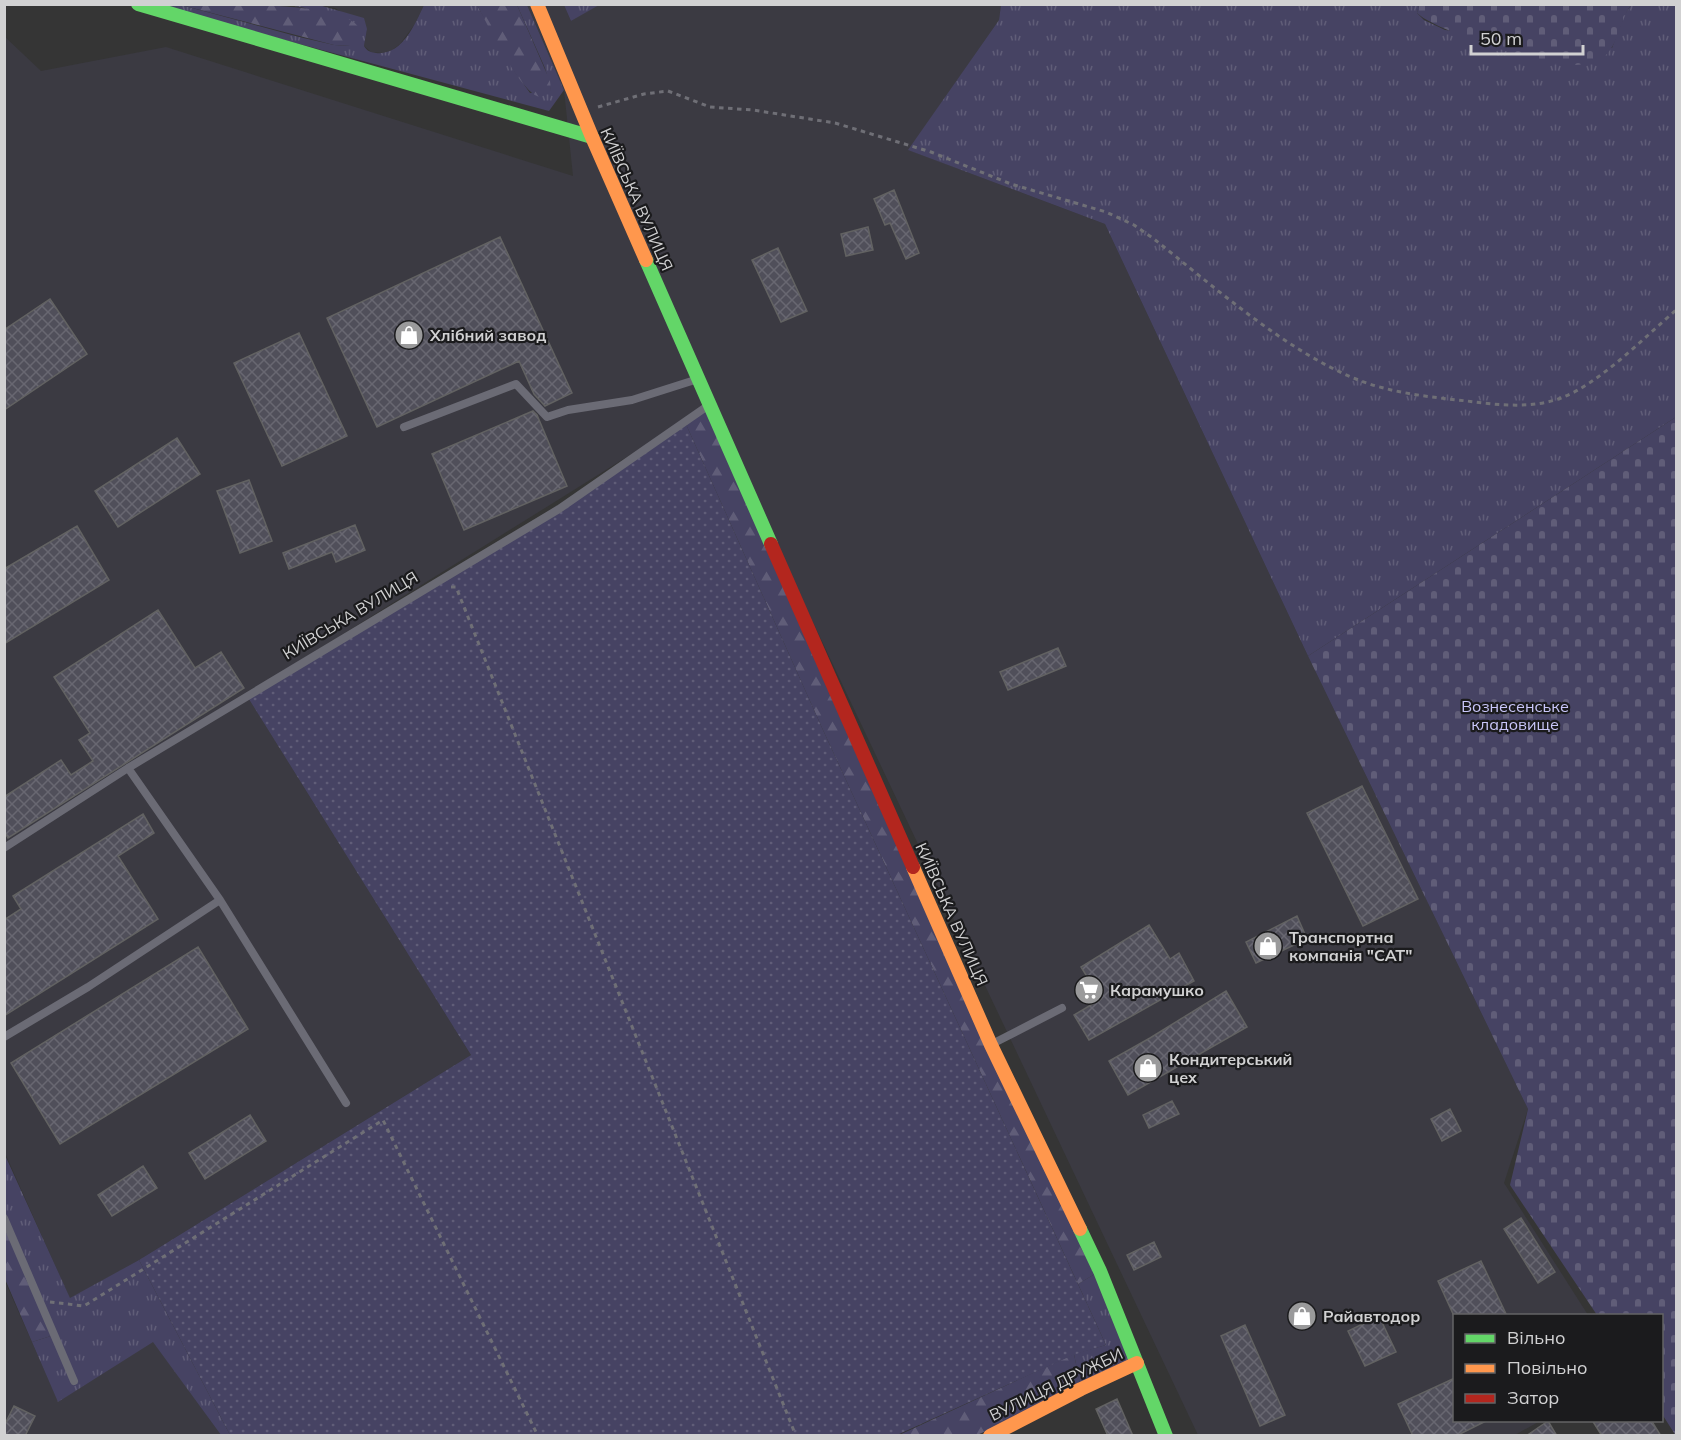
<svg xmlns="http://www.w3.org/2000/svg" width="1681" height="1440" font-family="Mulish,sans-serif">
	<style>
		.built { fill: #3b3a42 }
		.grass { fill: url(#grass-tufts) }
		.forest { fill: url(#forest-firs) }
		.cemetery { fill: url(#cemetery-stones) }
		.garden { fill: url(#garden-dots) }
		.building { fill: url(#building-cross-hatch); stroke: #626262; stroke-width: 1.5 }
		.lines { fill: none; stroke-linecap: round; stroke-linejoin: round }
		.path { stroke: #6f6f76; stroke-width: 3; stroke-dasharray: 4.5 4.5; stroke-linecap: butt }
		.lane { stroke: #6b6b75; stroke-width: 8 }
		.fast { stroke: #63d668; stroke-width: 14 }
		.slow { stroke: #ff974d; stroke-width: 14 }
		.jam { stroke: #b3261e; stroke-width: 14 }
		.labels { text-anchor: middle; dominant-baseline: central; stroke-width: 4.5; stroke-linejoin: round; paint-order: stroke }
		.street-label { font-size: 16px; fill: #d1d1d2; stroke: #1b1b1d }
		.poi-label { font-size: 16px; font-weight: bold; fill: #d1d1d2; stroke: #1b1b1d; text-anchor: start }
		.park-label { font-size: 16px; fill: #cac7fa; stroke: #1b1b1d }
	</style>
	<defs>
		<pattern id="grass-tufts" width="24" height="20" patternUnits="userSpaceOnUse" patternTransform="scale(1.5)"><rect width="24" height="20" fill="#464363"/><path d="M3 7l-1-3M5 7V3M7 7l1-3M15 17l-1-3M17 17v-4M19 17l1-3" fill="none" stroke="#605d78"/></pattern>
		<pattern id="forest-firs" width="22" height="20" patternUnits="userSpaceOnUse" patternTransform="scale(1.5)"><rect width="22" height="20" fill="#464363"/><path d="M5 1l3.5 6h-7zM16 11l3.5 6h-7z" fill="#605d78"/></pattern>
		<pattern id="cemetery-stones" width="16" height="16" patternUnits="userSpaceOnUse" patternTransform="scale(1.5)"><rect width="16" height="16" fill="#464363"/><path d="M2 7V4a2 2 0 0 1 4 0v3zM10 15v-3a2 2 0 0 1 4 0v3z" fill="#605d78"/></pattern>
		<pattern id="garden-dots" width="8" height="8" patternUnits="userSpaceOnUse" patternTransform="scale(1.5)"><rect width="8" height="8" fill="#464363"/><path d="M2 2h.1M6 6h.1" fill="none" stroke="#605d78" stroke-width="1.8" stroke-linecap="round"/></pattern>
		<pattern id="building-cross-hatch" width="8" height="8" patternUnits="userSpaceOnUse" patternTransform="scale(1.5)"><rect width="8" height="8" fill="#504f5a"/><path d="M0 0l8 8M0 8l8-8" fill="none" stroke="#686771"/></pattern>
	</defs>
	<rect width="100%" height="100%" fill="#353535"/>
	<path class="built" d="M599 4 1001 5 999 20 909 150 1105 224 1308 656 1528 1109 1504 1183 1588 1315 1454 1316V1420L1540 1421 1513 1436 1198 1435 710 405 5 845 4 36 41 71 166 47 573 176 564 90 527 5H564L571 21Z
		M319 5H424L415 24 400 44 388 53H382L371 52 364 46 367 29 335 8Z
		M247 696 471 1055 139 1260 70 1299 5 1153 4 849Z
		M4 1279 58 1401 153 1341 221 1435H5Z"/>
	<path class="grass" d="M155 5H181L299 37 334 45 350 46 305 8 289 5H319L364 18 367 29 364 46C367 51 370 52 376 53 402 56 415 24 424 5H477L515 72 530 93 551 90 545 68 517 5H527L564 90 549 111Z
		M564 5H599L571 21Z
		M1001 5H1419L1417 13 1424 20 1445 30 1612 48 1625 14 1631 5H1676V417L1308 656 1105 224 908 150 999 20Z
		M4 1153 70 1298 139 1260 230 1435H221L153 1342 58 1402 32 1342 54 1335 5 1218Z
		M1100 1271 1137 1363 1081 1389 1074 1354 1106 1345 1078 1284Z"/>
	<path class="forest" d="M181 5C210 4 354 0 360 31L354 44 351 46 334 45Z
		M477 5H517L550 81 551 90 540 97C520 93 487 23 477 5Z
		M710 405 1100 1271 1078 1284 823 730 685 422Z
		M4 1218 54 1335 32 1342 5 1279Z
		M1074 1354 1081 1389 977 1435 897 1436Z"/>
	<path class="cemetery" d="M1419 4H1631V5C1619 21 1619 48 1600 60 1594 63 1580 65 1573 65 1546 66 1435 31 1417 13Z
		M1676 417V1436L1662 1414V1316L1597 1315 1510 1185 1528 1109 1308 656Z"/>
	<path class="garden" d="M685 422 823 730 1106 1345 1073 1355 897 1435H230L139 1260 471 1055 247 696 559 509Z"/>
	<path class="building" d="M894 190 919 253 906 259 890 223 885 225 874 199Z
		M868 227 873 250 846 256 841 234Z
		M500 237 572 393 545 406 534 394 519 361 377 427 327 318Z
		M778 248 807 311 781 322 752 260Z
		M50 299 87 354 4 410V330Z
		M299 333 347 436 282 466 234 363Z
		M533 411 537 415 567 486 464 530 432 454Z
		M177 438 200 474 118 527 95 491Z
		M249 480 272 541 240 553 217 491Z
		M355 525 365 550 336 562 332 552 289 569 283 553Z
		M77 526 109 580 4 644V569Z
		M158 610 195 668 221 652 244 688 8 838 4 831V797L61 760 71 775 93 761 79 740 90 733 54 677Z
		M1058 648 1066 666 1008 690 1000 672Z
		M1362 786 1418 899 1363 926 1307 813Z
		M143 814 154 833 118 856 158 919 4 1016V920L21 909 13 896Z
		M1297 916 1307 939 1256 963 1246 942Z
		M1149 925 1170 959 1179 953 1194 981 1089 1040 1074 1015 1101 999 1081 967Z
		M198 947 248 1029 60 1144 11 1063Z
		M1226 991 1247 1027 1128 1095 1109 1061 1150 1038Z
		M1172 1101 1179 1114 1149 1128 1143 1115Z
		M1450 1109 1461 1131 1442 1141 1431 1119Z
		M250 1115 266 1141 205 1179 189 1153Z
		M143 1166 157 1188 112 1216 98 1195Z
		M1521 1218 1555 1272 1538 1283 1504 1229Z
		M1154 1242 1161 1257 1134 1270 1127 1255Z
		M1481 1261 1507 1316H1454L1438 1281Z
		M1379 1316 1396 1352 1365 1366 1348 1331Z
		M1245 1325 1285 1415 1260 1426 1221 1336Z
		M1455 1378V1420H1488L1456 1436H1413L1398 1404Z
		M1117 1399 1133 1436H1108L1096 1409Z
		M14 1406 35 1416 25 1436H4V1426Z
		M1592 1420H1651L1661 1436H1602Z
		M1548 1421 1557 1436H1526Z"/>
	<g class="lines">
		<path class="path" d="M598 107 644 94 668 91 710 107 753 110 835 123 931 152 1011 184 1106 212 1134 225 1154 239C1213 286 1286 351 1356 379 1390 393 1430 397 1467 401 1497 405 1532 409 1561 398 1599 384 1645 337 1676 310
			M451 587H456L796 1436
			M50 1302 84 1306 383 1120 538 1436"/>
		<path class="lane" d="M404 427 516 384 547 417 568 410 632 400 698 379
			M128 768 220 900 346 1103
			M4 848 128 768 559 509 709 405
			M4 1037 88 987 220 900
			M992 1044 1062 1008
			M4 1218 74 1381"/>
		<path class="fast" d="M138 4 592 137
			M646 260 771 544
			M1080 1229 1100 1271 1166 1436"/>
		<path class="slow" d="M537 4 592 137 646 260
			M913 867 991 1045 1080 1229
			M990 1436 1081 1389 1137 1363"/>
		<path class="jam" d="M771 544 913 867"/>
	</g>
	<defs>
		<g id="shop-disc" transform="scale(1.5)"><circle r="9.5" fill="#9a9a9b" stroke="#1b1b1d"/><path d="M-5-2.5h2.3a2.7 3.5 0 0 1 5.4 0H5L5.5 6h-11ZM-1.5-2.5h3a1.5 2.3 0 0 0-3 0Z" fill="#fff"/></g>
		<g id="supermarket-disc" transform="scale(1.5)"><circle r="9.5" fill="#9a9a9b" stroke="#1b1b1d"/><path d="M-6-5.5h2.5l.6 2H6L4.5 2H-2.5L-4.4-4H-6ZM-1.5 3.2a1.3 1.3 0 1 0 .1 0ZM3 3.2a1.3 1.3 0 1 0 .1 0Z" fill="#fff"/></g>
	</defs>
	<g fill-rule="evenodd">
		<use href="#shop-disc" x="409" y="335"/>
		<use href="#shop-disc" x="1268" y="946"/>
		<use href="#supermarket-disc" x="1089" y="990"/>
		<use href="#shop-disc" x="1148" y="1068"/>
		<use href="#shop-disc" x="1302" y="1316"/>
	</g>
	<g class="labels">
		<g class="street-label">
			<text transform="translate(637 199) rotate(66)">КИЇВСЬКА ВУЛИЦЯ</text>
			<text transform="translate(350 615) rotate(-31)">КИЇВСЬКА ВУЛИЦЯ</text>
			<text transform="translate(952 914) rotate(66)">КИЇВСЬКА ВУЛИЦЯ</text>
			<text transform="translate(1056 1384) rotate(-26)">ВУЛИЦЯ ДРУЖБИ</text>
		</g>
		<g class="poi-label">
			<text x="430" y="335">Хлібний завод</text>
			<text x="1289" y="937">Транспортна<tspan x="1289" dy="18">компанія "САТ"</tspan></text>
			<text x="1110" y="990">Карамушко</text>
			<text x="1169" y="1059">Кондитерський<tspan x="1169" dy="18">цех</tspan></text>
			<text x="1323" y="1316">Райавтодор</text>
		</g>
		<g class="park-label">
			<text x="1515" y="706">Вознесенське<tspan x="1515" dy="18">кладовище</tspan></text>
		</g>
	</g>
	<rect width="1681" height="1440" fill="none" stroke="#d1d1d2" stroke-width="12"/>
	<rect x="1453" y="1314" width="210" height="108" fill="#1b1b1d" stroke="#646465" stroke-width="1.5"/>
	<rect x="1465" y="1334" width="30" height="9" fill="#63d668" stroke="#646465" stroke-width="1.5"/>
	<text x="1507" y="1344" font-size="18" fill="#d1d1d2">Вільно</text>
	<rect x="1465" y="1364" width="30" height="9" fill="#ff974d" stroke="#646465" stroke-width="1.5"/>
	<text x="1507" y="1374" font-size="18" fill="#d1d1d2">Повільно</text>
	<rect x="1465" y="1394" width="30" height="9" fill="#b3261e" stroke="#646465" stroke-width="1.5"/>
	<text x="1507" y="1404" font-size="18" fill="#d1d1d2">Затор</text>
	<path d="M1471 45v9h112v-9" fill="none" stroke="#d1d1d2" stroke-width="3"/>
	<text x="1480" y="45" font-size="18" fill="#d1d1d2" stroke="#1b1b1d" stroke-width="4.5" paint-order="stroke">50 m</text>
</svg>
